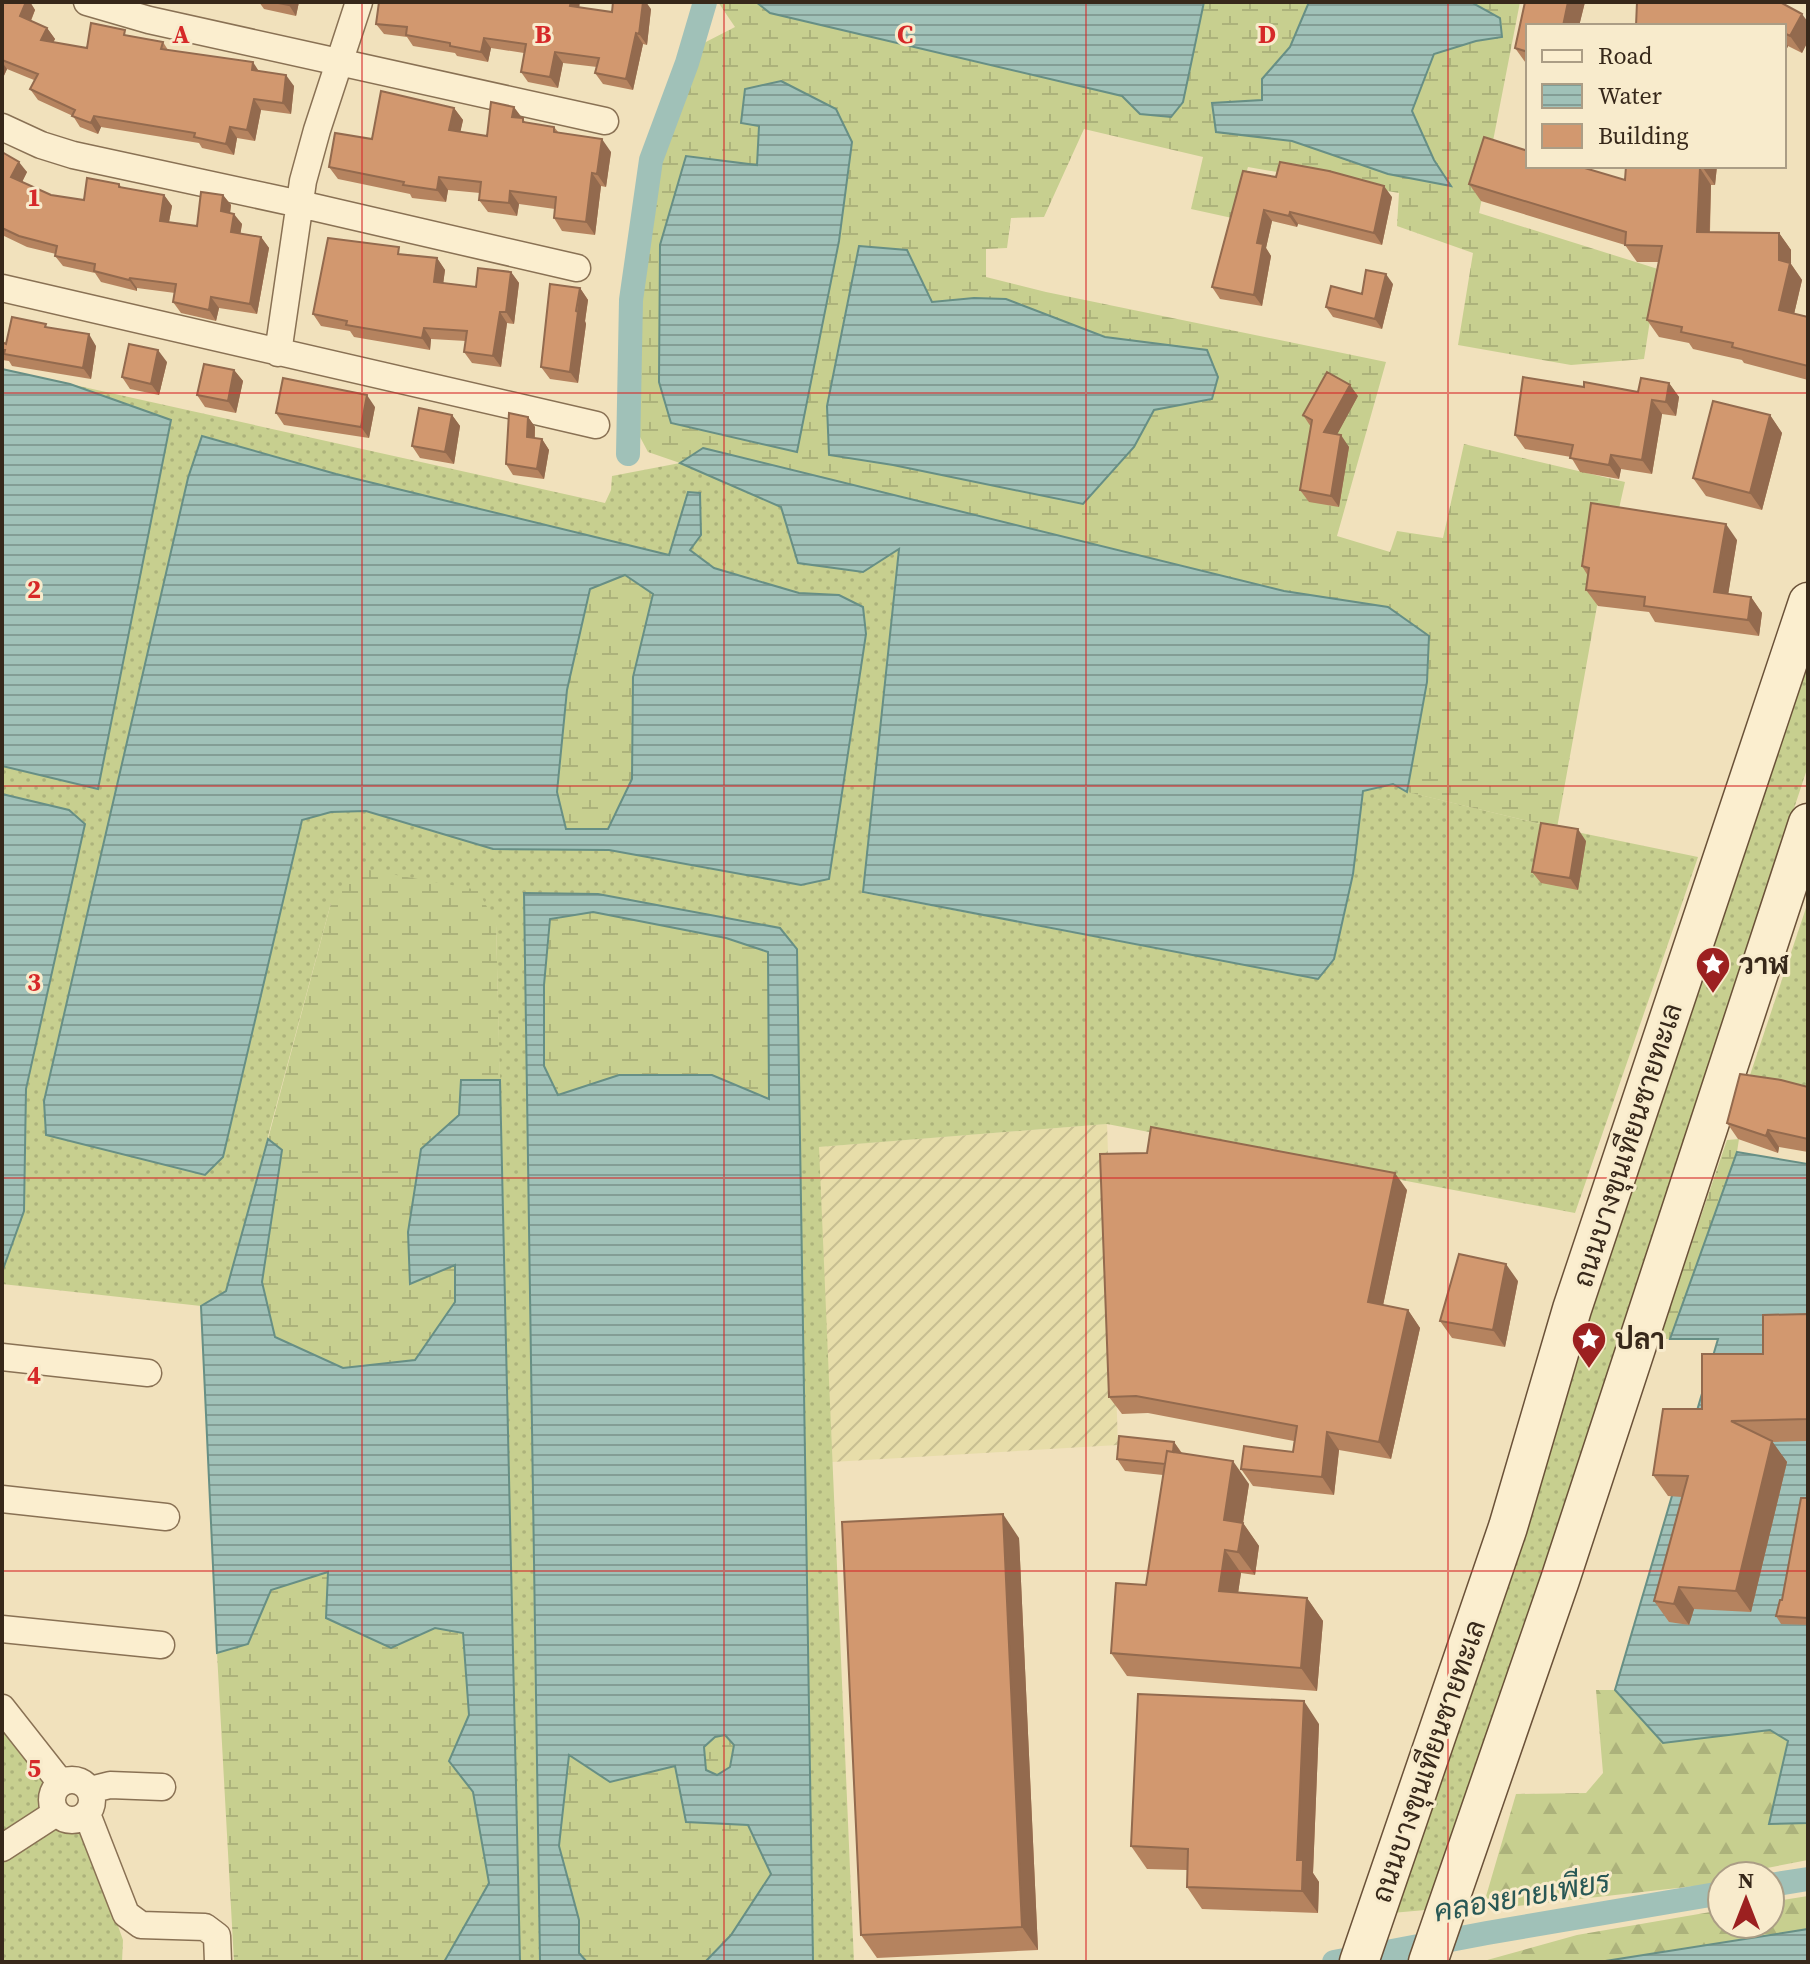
<svg xmlns="http://www.w3.org/2000/svg" width="1810" height="1964" font-family="'Source Serif 4',Sarabun,serif">
	<style>
		.farmland { fill: url(#farmland-furrows) }
		.grass { fill: url(#grass-dots); fill-rule: evenodd }
		.forest { fill: url(#forest-firs) }
		.wetland { fill: url(#wetland-marsh); fill-rule: evenodd }
		.water { fill: url(#water-rules); stroke: #678f85; stroke-width: 2; fill-rule: evenodd }
		.lines { fill: none; stroke-linecap: round; stroke-linejoin: round }
		.canal { stroke: #a0c1b8; stroke-width: 24 }
		.minor-casing { stroke: #897154; stroke-width: 29 }
		.secondary-casing { stroke: #6a5138; stroke-width: 41 }
		.minor { stroke: #fbeecf; stroke-width: 26 }
		.secondary { stroke: #fbeecf; stroke-width: 38 }
		.wall { fill: #b5835f }
		.shaded-wall { fill: #936a4e }
		.building { fill: #d2986f; stroke: #936a4e; stroke-width: 2 }
		.grid { fill: none; stroke: #d62828; stroke-width: 2; stroke-opacity: 0.55 }
		.labels { text-anchor: middle; dominant-baseline: central; stroke-width: 6; stroke-linejoin: round; paint-order: stroke }
		.poi-label { font-size: 28px; font-weight: bold; fill: #37281a; stroke: #f8ebcc; text-anchor: start }
		.street-label { font-size: 28px; fill: #37281a; stroke: #f8ebcc }
		.water-label { font-size: 30px; font-style: italic; fill: #285855; stroke: #f8ebcc }
		.grid-label { font-size: 26px; text-anchor: middle; font-weight: bold; fill: #d62828; stroke: #f8ebcc; stroke-width: 6; stroke-linejoin: round; paint-order: stroke }
	</style>
	<defs>
		<pattern id="farmland-furrows" width="10" height="10" patternUnits="userSpaceOnUse" patternTransform="scale(2)"><rect width="10" height="10" fill="#e7dda9"/><path d="M-1 1l2-2M0 10L10 0M9 11l2-2" fill="none" stroke="#c7be91"/></pattern>
		<pattern id="grass-dots" width="8" height="8" patternUnits="userSpaceOnUse" patternTransform="scale(2)"><rect width="8" height="8" fill="#c7cf8f"/><path d="M2 2h.1M6 6h.1" fill="none" stroke="#acb27b" stroke-width="1.8" stroke-linecap="round"/></pattern>
		<pattern id="forest-firs" width="22" height="20" patternUnits="userSpaceOnUse" patternTransform="scale(2)"><rect width="22" height="20" fill="#c7cf8f"/><path d="M5 1l3.5 6h-7zM16 11l3.5 6h-7z" fill="#acb27b"/></pattern>
		<pattern id="wetland-marsh" width="20" height="14" patternUnits="userSpaceOnUse" patternTransform="scale(2)"><rect width="20" height="14" fill="#c7cf8f"/><path d="M1 5h8M5 5V1M11 12h8M15 12V8" fill="none" stroke="#acb27b"/></pattern>
		<pattern id="water-rules" width="6" height="5" patternUnits="userSpaceOnUse" patternTransform="scale(2)"><rect width="6" height="5" fill="#a0c1b8"/><path d="M0 2.5h6" fill="none" stroke="#839d95"/></pattern>
	</defs>
	<rect width="100%" height="100%" fill="#f1e1bc"/>
	<path class="farmland" d="M1107 1124 1118 1445 832 1462 818 1147Z"/>
	<path class="grass" d="M70 384 605 503 611 490 612 476 680 463 782 507 900 548 863 893 1318 979 1334 959 1353 874 1363 790 1393 784 1408 792 1557 828 1698 857 1575 1213 1107 1124 819 1147 854 1962H813L797 949 780 928 524 893 540 1962H520L496 924 331 903 226 1292 201 1306 2 1284V1272L24 1211 26 1089 85 824 68 810 2 794V766L98 789 171 420ZM203 436 336 474 670 555 688 492 699 493 701 535 690 550 714 568 799 593 839 595 801 885 609 850 493 849 366 811 331 812 302 820 46 1135 44 1101 188 478Z
		M1808 664V766L1505 1686 1425 1910 1392 1913 1754 812Z
		M1808 902V1101L1746 1087Z
		M2 1718 46 1778 41 1794 51 1827 66 1831H84L123 1940 122 1962H2Z"/>
	<path class="forest" d="M1596 1690H1615L1663 1743 1770 1730 1789 1741 1769 1823H1808V1860L1767 1868 1754 1876H1722V1883L1482 1910 1516 1794 1586 1793 1603 1773Z
		M1808 1896V1929L1599 1962H1480L1577 1935 1722 1910V1924H1770V1902Z"/>
	<path class="wetland" d="M718 2H756L771 13 1123 96 1140 114 1183 102 1204 2H1309L1290 47 1262 79V100L1216 132 1292 141 1450 186 1434 160 1412 111 1434 54 1476 41 1500 18 1471 2H1520L1479 213 1658 269 1644 359 1571 365 1458 345 1473 253 1397 226 1399 193 1248 167 1232 218 1191 209 1203 157 1084 129 1044 217 1011 218 1007 248 986 249V277L1046 292 1386 362 1337 536 1390 552 1397 531 1443 538 1464 444 1625 482 1597 606 1557 828 1407 792 1427 682 1389 607 1284 591 703 448 680 463 648 452 639 435 638 294 651 209 667 132 700 45 735 27ZM836 109 852 143 839 241 797 452 758 165 759 126ZM907 250 931 302 974 298 1006 299 1105 337 1207 350 1212 399 1154 410 1134 447 893 465 829 455 827 406Z
		M625 575 653 594 633 677 632 779 608 829H566L557 792 567 690 590 589Z
		M358 868 478 890 496 924 500 1080H461L459 1115 421 1149 410 1283 455 1264V1302L415 1360 343 1368 275 1337 262 1283 281 1150 268 1139 331 903Z
		M593 912 726 938 768 952 769 1100 712 1075H619L558 1095 544 1066V985L550 918Z
		M1739 1139 1737 1152 1670 1339H1659L1727 1140Z
		M329 1572 435 1628 463 1633 469 1715 449 1761 473 1791 489 1883 444 1962H234L217 1653 248 1644 271 1590Z
		M725 1735 734 1745 730 1767 717 1775 706 1771 704 1747 715 1737Z
		M569 1755 610 1782 676 1765 748 1825 771 1874 731 1935 705 1962H587L579 1953V1919L559 1846Z"/>
	<path class="water" d="M756 2H1204L1183 102 1171 117 1140 114 1122 96 770 13Z
		M1309 2H1471L1500 18 1502 37 1476 41 1434 54 1412 111 1434 160 1451 186 1388 174 1292 141 1216 132 1212 103 1262 100V79L1290 47Z
		M781 81 836 109 852 142 839 241 797 452 671 423 659 382 660 245 686 156 757 165 759 126 741 123 745 89Z
		M859 246 907 250 932 302 974 298 1006 299 1105 337 1207 350 1218 377 1212 399 1154 410 1134 447 1083 504 893 465 829 455 827 406Z
		M2 369 70 384 171 420 98 789 2 766Z
		M202 436 336 474 669 555 688 492 700 493 701 535 690 550 714 568 799 593 839 595 863 607 866 634 829 879 801 885 609 850 493 849 366 811 331 812 302 820 223 1157 205 1175 46 1135 44 1101 188 478ZM625 575 653 594 633 677 632 779 608 829H566L557 792 567 690 590 589Z
		M703 448 1284 591 1388 607 1429 636 1427 682 1407 792 1393 784 1363 791 1353 874 1334 959 1318 979 863 892 899 549 863 572 798 563 781 507 680 463Z
		M2 794 69 810 85 824 26 1089 24 1211 2 1272Z
		M524 893 598 894 780 928 797 949 813 1962H705L731 1935 771 1874 748 1825 686 1822 675 1766 610 1782 569 1755 559 1846 579 1920V1953L587 1962H540ZM593 912 726 938 768 952 769 1099 712 1075H619L558 1095 544 1066V985L550 919ZM725 1735 734 1745 730 1767 717 1775 706 1770 704 1747 715 1737Z
		M461 1080H500L520 1962H444L489 1883 473 1792 449 1761 469 1715 463 1633 435 1628 391 1648 326 1618 328 1572 271 1590 248 1644 217 1653 201 1306 226 1291 268 1139 282 1150 262 1282 275 1337 343 1368 415 1360 455 1302V1265L410 1284 408 1232 421 1149 459 1115Z
		M1737 1152 1808 1164V1823L1769 1824 1788 1741 1770 1730 1663 1743 1615 1690 1718 1339H1670Z
		M1808 1929V1962H1599Z"/>
	<g class="lines">
		<path class="canal" d="M628 454 631 300 651 160 687 63 705 2
			M1770 1885 1808 1879
			M1334 1962 1487 1933 1722 1893"/>
		<g class="minor-casing">
			<path id="minor" d="M87 2 149 20 605 121
				M2 127 41 145 73 155 300 204 577 268
				M2 288 596 425
				M278 353 303 181 317 130 359 2
				M2 1357 148 1373
				M2 1499 166 1517
				M2 1629 161 1645
				M2 1708 61 1783
				M52 1800a20 20 0 1 1 40 0a20 20 0 1 1-40 0Z
				M90 1790 110 1785 162 1787
				M87 1814 126 1914 141 1925 205 1927 217 1936 218 1962
				M2 1848 56 1813"/>
		</g>
		<g class="secondary-casing">
			<path id="secondary" d="M1359 1962 1508 1527 1572 1309 1808 602
				M1428 1962 1560 1580 1808 823"/>
		</g>
		<use href="#minor" class="minor"/>
		<use href="#secondary" class="secondary"/>
	</g>
	<path class="wall" d="M2 2H30L35 10 31 21 47 28 55 39 53 42 87 48 130 36 163 42 168 50 260 71 294 86 291 114 261 110 255 141 237 138 234 155 202 148 199 143 101 127 98 134 80 127 73 116 38 100 30 89 34 80 7 69 2 80Z
		M259 2H299L296 16 264 9Z
		M1525 2H1585L1579 26H1528V66L1515 48Z
		M579 7 612 12 651 9 647 45 643 44 633 90 603 84 595 73 597 67 563 63 558 88 528 82 521 72 524 53 491 48 488 62 457 56 455 53 413 46 407 37 384 34 376 24Z
		M1808 22V41L1802 53 1788 46 1784 55V26Z
		M454 108 463 120 460 132 487 136 522 118 526 123 554 127 559 133 611 152 606 187 601 186 595 235 562 231 554 218 555 209 519 204 517 216 488 212 479 200 480 193 448 190 446 202 412 198 410 194 338 179 329 167 372 139Z
		M2 152 27 172 22 182 51 195 84 200 119 184 122 188 164 195 172 206 169 222 197 226 223 195 231 205 230 213 242 224 240 234 261 237 269 248 257 314 219 308 216 321 181 313 173 302 175 293 137 288V291L101 282 95 273 63 266 55 256 56 254 27 247 2 235Z
		M1717 166 1715 185H1711L1710 232 1779 233 1791 250V264L1802 280 1794 314 1808 317V380L1744 363 1742 360 1693 349 1689 343 1659 337 1647 320 1659 262H1637L1625 245 1481 201 1469 184 1625 180Z
		M1276 177 1392 197 1382 245 1298 224 1297 227 1272 221 1266 248 1271 256 1262 306 1220 299 1212 287Z
		M404 254 437 258 445 270 443 283 476 287 511 272 519 283 514 324 507 323 501 367 472 363 464 352 466 341 431 339 430 350 354 337 350 331 321 326 313 314Z
		M1393 284 1382 329 1333 317 1326 307 1362 294Z
		M580 288 588 300 585 321 586 324 578 383 550 379 541 367Z
		M48 328 96 346 91 379 12 366 9 361 2 360V342L6 344Z
		M167 362 159 395 130 389 122 377Z
		M234 370 243 381 236 413 205 407 197 395Z
		M1669 383 1679 397 1676 416 1662 414 1652 474 1621 469 1619 479 1580 472 1571 457 1525 449 1515 435 1584 387 1638 392Z
		M1358 396 1337 434 1349 447 1339 507 1309 502 1300 490 1311 427 1303 415Z
		M375 407 369 438 284 425 276 413Z
		M452 415 460 426 454 464 420 458 412 446Z
		M1770 415 1782 433 1762 510 1706 496 1693 478Z
		M528 417 535 427V438L542 439 549 450 544 479 513 475 506 464Z
		M1737 540 1728 594 1751 597 1762 613 1759 636 1655 622 1649 612 1598 606 1586 590 1588 576 1582 566Z
		M1586 841 1578 890 1541 883 1532 872Z
		M1808 1087V1152L1779 1147 1778 1153 1738 1139 1727 1123Z
		M1407 1190 1383 1305 1408 1310 1420 1328 1391 1459 1339 1450 1334 1495 1253 1486 1241 1469 1293 1452 1294 1441 1148 1413 1122 1414 1109 1397Z
		M1518 1281 1505 1347 1452 1338 1440 1321Z
		M1808 1314V1441L1772 1442 1787 1462 1751 1612 1694 1609 1689 1625 1669 1622 1654 1601 1682 1497 1668 1496 1653 1475 1702 1409Z
		M1174 1442 1182 1453 1249 1484 1243 1523 1259 1546 1255 1575 1241 1573 1238 1593 1307 1598 1323 1621 1317 1691 1127 1676 1111 1653 1146 1585 1163 1475 1125 1471 1117 1459Z
		M1808 1498V1625L1781 1624 1776 1616 1782 1600Z
		M1019 1538 1038 1950 877 1958 861 1935Z
		M1319 1724 1313 1873 1319 1882 1318 1913 1202 1909 1187 1887V1870L1147 1869 1131 1846Z"/>
	<path class="shaded-wall" d="M26 2H30L35 10 28 27 20 16Z
		M289 2H299L296 16 289 5Z
		M571 2H580L578 17 570 6Z
		M643 2H646L651 9 647 45 639 34Z
		M1568 2H1585L1579 26H1563Z
		M1802 14 1808 22V41L1802 53 1790 36Z
		M47 28 55 39 49 51 41 40Z
		M636 33 643 44 633 90 626 79Z
		M484 38 491 48 488 62 481 52Z
		M1784 40 1788 46 1784 55Z
		M555 52 563 63 558 88 550 77Z
		M2 62 7 69 2 80Z
		M253 62 260 73 252 70Z
		M286 75 294 86 291 114 283 103Z
		M254 99 261 110 255 141 247 130Z
		M514 107 523 119 512 117Z
		M454 108 463 120 458 143 449 130Z
		M94 116 101 127 98 134 91 123Z
		M230 127 237 138 234 155 226 144Z
		M602 139 611 152 606 187 597 174Z
		M19 162 27 172 19 188 11 177Z
		M1704 166H1717L1715 185 1703 168Z
		M1700 168 1711 185 1709 249 1697 232Z
		M592 173 601 186 595 235 586 222Z
		M439 177 448 190 446 202 437 190Z
		M1384 186 1392 197 1382 245 1374 233Z
		M510 191 519 204 517 216 509 203Z
		M164 195 172 206 167 232 160 221Z
		M223 195 231 205 229 222 221 211Z
		M1264 210 1272 221 1266 248 1271 256 1262 306 1254 295 1257 243Z
		M1290 212 1298 224 1297 227 1289 216Z
		M234 214 242 224 239 243 231 232Z
		M1779 233 1791 250V264L1802 280 1791 327 1779 310Z
		M261 237 269 248 257 314 250 304Z
		M437 258 445 270 442 293 434 282Z
		M511 272 519 283 514 324 506 312Z
		M1386 274 1393 284 1382 329 1375 319Z
		M130 278 137 288V291L129 280Z
		M580 288 588 300 585 321 586 324 578 383 570 372Z
		M211 297 219 308 216 321 209 310Z
		M500 312 507 323 501 367 493 356Z
		M424 328 431 339 430 350 422 338Z
		M89 334 96 346 91 379 83 368Z
		M158 350 167 362 159 395 151 384Z
		M234 370 243 381 236 413 228 401Z
		M1669 383 1679 397 1676 416 1666 402Z
		M1350 385 1358 396 1332 444 1324 432Z
		M367 395 375 407 369 438 361 427Z
		M1652 400 1662 414 1652 474 1642 460Z
		M452 415 460 426 454 464 445 452Z
		M1770 415 1782 433 1762 510 1750 493Z
		M528 417 535 427 534 447 527 437Z
		M1341 435 1349 447 1339 507 1331 496Z
		M542 439 549 450 544 479 537 469Z
		M1611 455 1621 469 1619 479 1609 465Z
		M1726 524 1737 540 1726 608 1714 592Z
		M1751 597 1762 613 1759 636 1748 620Z
		M1578 829 1586 841 1578 890 1570 878Z
		M1768 1130 1779 1147 1778 1153 1766 1136Z
		M1395 1173 1407 1190 1380 1320 1368 1302Z
		M1506 1264 1518 1281 1505 1347 1493 1330Z
		M1408 1310 1420 1328 1391 1459 1379 1442Z
		M1327 1432 1339 1450 1334 1495 1322 1477Z
		M1772 1441 1787 1462 1751 1612 1736 1591Z
		M1174 1442 1182 1454 1171 1465Z
		M1233 1461 1249 1484 1243 1523 1259 1546 1255 1575 1238 1552 1224 1520Z
		M1003 1514 1019 1538 1038 1950 1022 1927Z
		M1225 1550 1241 1573 1235 1614 1219 1591Z
		M1679 1587 1694 1609 1689 1625 1674 1604Z
		M1307 1598 1323 1621 1317 1691 1301 1668Z
		M1304 1701 1319 1724 1313 1873 1319 1882 1318 1913 1302 1891 1297 1860Z"/>
	<path class="building" d="M2 2H26L20 16 47 28 41 40 87 48 91 23 125 30 124 35 163 42 161 49 253 62 252 70 286 75 283 103 254 99 247 130 230 127 226 144 194 137 195 133 94 116 91 123 72 116 75 110 30 89 38 74 2 60Z
		M273 2H289V5Z
		M379 2H571L570 6 612 12 613 2H643L639 34 636 33 626 79 595 73 599 58 555 52 550 77 521 72 526 44 484 38 481 52 450 46V43L406 35 407 27 376 24Z
		M1525 2H1568L1563 26H1528V52L1515 48Z
		M1637 2H1780L1802 14 1790 36 1784 33V26H1636Z
		M381 91 454 108 449 130 487 136 491 102 514 107 512 117 523 118V122L554 127V132L602 139 597 174 592 173 586 222 554 218 556 197 510 191 509 203 479 200 481 182 439 177 437 190 403 185 404 182 329 167 335 133 372 139Z
		M1484 137 1528 151V166H1578L1625 180 1626 166H1704L1703 168H1700L1697 232 1779 233V260L1790 263 1779 310 1808 317V366L1732 347 1733 343 1681 332 1682 327 1647 320 1662 246 1625 245 1626 232 1469 184Z
		M2 152 19 162 11 177 51 195 84 200 87 178 119 184V187L164 195 160 221 197 226 201 192 223 195 221 211 234 214 231 232 261 237 250 304 211 297 209 310 173 302 176 284 130 278 129 280 94 271 95 264 55 256 57 246 19 236 2 228Z
		M1280 162 1329 171 1384 186 1374 233 1290 212 1289 216 1264 210 1257 243 1263 244 1254 295 1212 287 1243 171 1276 177Z
		M328 238 399 247 398 254 437 258 434 282 476 287 478 268 511 272 506 312H500L493 356 464 352 467 331 424 328 422 338 346 325 347 321 313 314Z
		M1366 270 1386 274 1375 319 1326 307 1331 286 1362 294Z
		M550 284 580 288 576 311 578 312 570 372 541 367Z
		M12 317 46 324 45 327 89 334 83 368 4 354 5 350H2V342L6 344Z
		M129 344 158 350 151 384 122 377Z
		M204 364 234 370 228 401 197 395Z
		M1327 372 1350 385 1324 432 1341 435 1331 496 1300 490 1312 420 1303 415Z
		M1523 377 1584 387V382L1638 392 1641 378 1669 383 1666 402 1652 400 1642 460 1611 455 1609 465 1570 458 1573 445 1515 435Z
		M283 378 367 395 361 427 276 413Z
		M1713 401 1770 415 1750 493 1693 478Z
		M419 408 452 415 445 452 412 446Z
		M509 413 528 417 527 437 542 439 537 469 506 464Z
		M1591 503 1726 524 1714 592 1751 597 1748 620 1644 606 1645 597 1586 590 1589 568 1582 566Z
		M1541 823 1578 829 1570 878 1532 872Z
		M1740 1074 1781 1080 1808 1087V1139L1768 1130 1766 1136 1727 1123Z
		M1151 1127 1395 1173 1368 1302 1408 1310 1379 1442 1327 1432 1322 1477 1241 1469 1244 1446 1293 1452 1297 1426 1136 1396 1109 1397 1100 1154 1147 1153Z
		M1459 1254 1506 1264 1493 1330 1440 1321Z
		M1808 1314V1419L1731 1421 1772 1441 1736 1591 1679 1587 1674 1604 1654 1601 1688 1476 1653 1475 1663 1409H1702V1354H1763V1315Z
		M1119 1436 1174 1442 1173 1452 1167 1451 1165 1464 1117 1459Z
		M1167 1451 1233 1461 1224 1520 1243 1523 1238 1552 1225 1550 1219 1591 1307 1598 1301 1668 1111 1653 1116 1583 1146 1585Z
		M1801 1498H1808V1618L1776 1616 1780 1600H1782Z
		M1003 1514 1022 1927 861 1935 842 1522Z
		M1138 1694 1304 1701 1297 1860H1303L1302 1891 1187 1887 1188 1849 1131 1846Z"/>
	<path class="grid" d="M362 2V1962M724 2V1962M1086 2V1962M1448 2V1962M2 393H1808M2 786H1808M2 1178H1808M2 1571H1808"/>
	<defs>
		<g id="sight-pin" transform="scale(1.8)"><path d="M0 17L-7.5 6A9.5 9.5 0 1 1 7.5 6Z" fill="#9c2020" stroke="#f8ebcc"/><path d="M0-6L1.8-2.2L6-1.7L2.9 1.2L3.7 5.4L0 3.3L-3.7 5.4L-2.9 1.2L-6-1.7L-1.8-2.2Z" fill="#fff"/></g>
	</defs>
	<g fill-rule="evenodd">
		<use href="#sight-pin" x="1713" y="964"/>
		<use href="#sight-pin" x="1589" y="1339"/>
	</g>
	<g class="labels">
		<g class="poi-label">
			<text x="1739" y="964">วาฬ</text>
			<text x="1615" y="1339">ปลา</text>
		</g>
		<g class="street-label">
			<text transform="translate(1627 1145) rotate(-72)">ถนนบางขุนเทียนชายทะเล</text>
			<text transform="translate(1428 1761) rotate(-71)">ถนนบางขุนเทียนชายทะเล</text>
		</g>
		<g class="water-label">
			<text transform="translate(1522 1896) rotate(-10)">คลองยายเพียร</text>
		</g>
	</g>
	<g class="grid-label">
		<text x="181" y="43">A</text>
		<text x="543" y="43">B</text>
		<text x="905" y="43">C</text>
		<text x="1267" y="43">D</text>
		<text x="34" y="206">1</text>
		<text x="34" y="598">2</text>
		<text x="34" y="991">3</text>
		<text x="34" y="1384">4</text>
		<text x="34" y="1777">5</text>
	</g>
	<rect width="1810" height="1964" fill="none" stroke="#37281a" stroke-width="8"/>
	<rect x="1526" y="24" width="260" height="144" fill="#f8ebcc" stroke="#ab9d85" stroke-width="2"/>
	<rect x="1542" y="50" width="40" height="12" fill="#fbeecf" stroke="#ab9d85" stroke-width="2"/>
	<text x="1598" y="64" font-size="24" fill="#37281a">Road</text>
	<rect x="1542" y="84" width="40" height="24" fill="url(#water-rules)" stroke="#ab9d85" stroke-width="2"/>
	<text x="1598" y="104" font-size="24" fill="#37281a">Water</text>
	<rect x="1542" y="124" width="40" height="24" fill="#d2986f" stroke="#ab9d85" stroke-width="2"/>
	<text x="1598" y="144" font-size="24" fill="#37281a">Building</text>
	<g transform="translate(1746 1900)"><circle r="38" fill="#f8ebcc" stroke="#ab9d85" stroke-width="2"/>
	<path d="M0-6L14 30L0 20L-14 30Z" fill="#9c2020"/>
	<text y="-12" font-size="22" font-weight="bold" text-anchor="middle" fill="#37281a">N</text>
	</g>
</svg>
